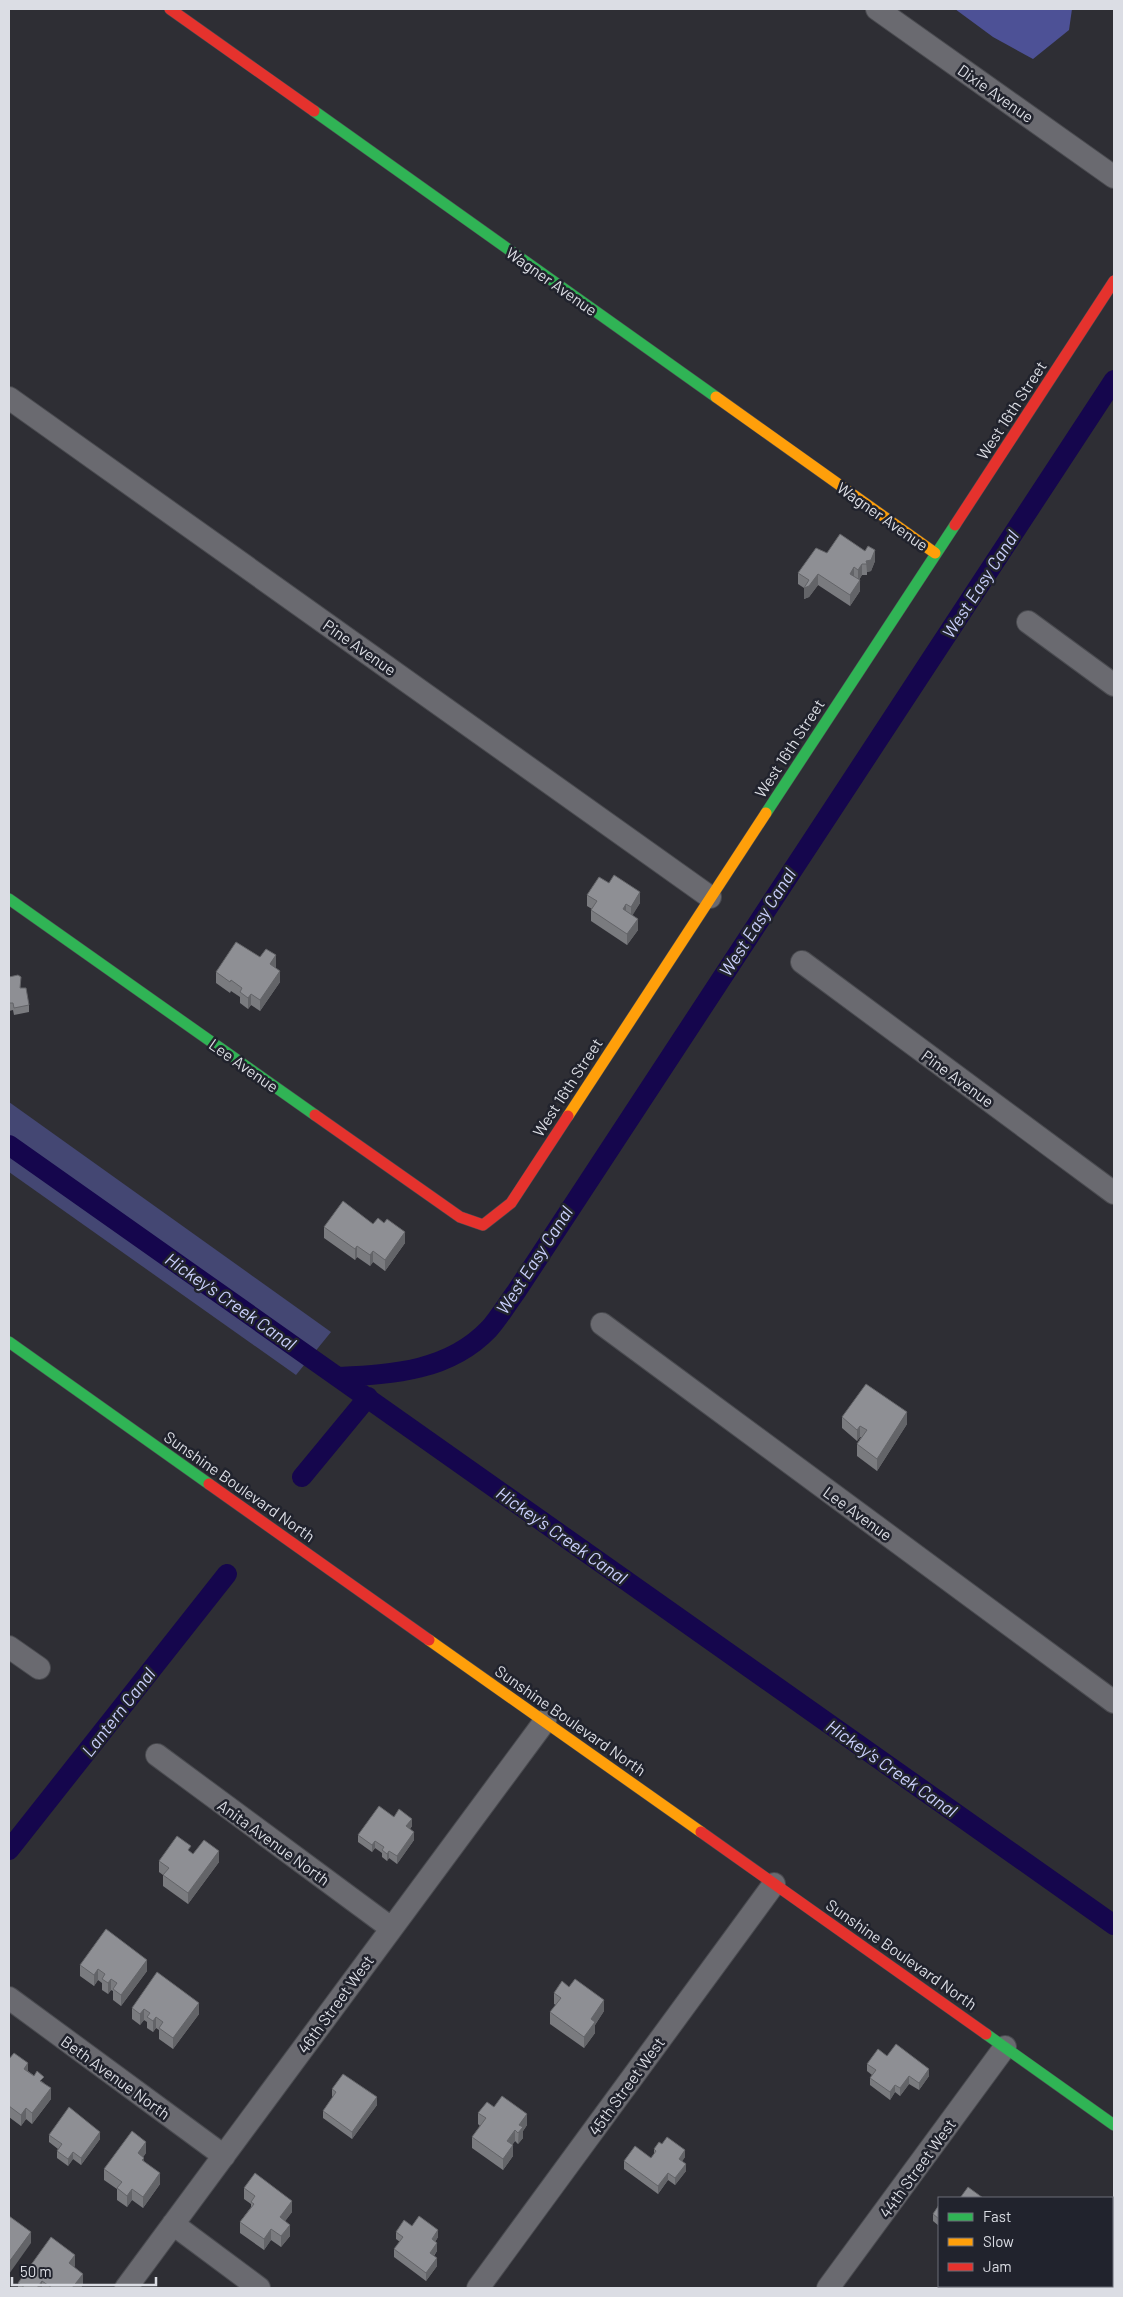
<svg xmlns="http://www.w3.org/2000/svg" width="1123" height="2297" font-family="Barlow,sans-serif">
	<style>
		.green { fill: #444773 }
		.forest { fill: #4d5196 }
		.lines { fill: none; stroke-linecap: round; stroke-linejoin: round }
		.canal { stroke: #15064d; stroke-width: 20 }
		.street-casing { stroke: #4a4b50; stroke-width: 24 }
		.fast-casing { stroke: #4a4b50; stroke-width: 12 }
		.slow-casing { stroke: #4a4b50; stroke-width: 12 }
		.jam-casing { stroke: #4a4b50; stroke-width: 12 }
		.street { stroke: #6a6a70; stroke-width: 22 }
		.fast { stroke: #30b455; stroke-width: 11 }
		.slow { stroke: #ff9f0a; stroke-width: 11 }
		.jam { stroke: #e5322d; stroke-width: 11 }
		.wall { fill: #7a7b7f }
		.shaded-wall { fill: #636468 }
		.building { fill: #8e8f94; stroke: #636468 }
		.labels { text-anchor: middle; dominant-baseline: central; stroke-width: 5; stroke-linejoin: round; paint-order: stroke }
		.street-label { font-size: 16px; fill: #dbdde4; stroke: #21232d }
		.water-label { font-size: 18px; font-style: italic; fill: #c9cffb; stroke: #21232d }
	</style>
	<rect width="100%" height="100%" fill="#2e2e34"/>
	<path class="green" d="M9 1102 331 1332 296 1375 9 1172Z"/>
	<path class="forest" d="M955 9H1072L1069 30 1033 59 993 37Z"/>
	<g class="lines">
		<path class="canal" d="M9 1145 1114 1925
			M339 1377C394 1374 449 1371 489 1329 499 1318 507 1304 516 1292L1114 380
			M302 1477 368 1397
			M9 1850 227 1574"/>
		<g class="street-casing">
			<path id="street" d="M877 9 1114 177
				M9 398 710 897
				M1028 622 1114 685
				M802 962 1114 1193
				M602 1324 1114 1702
				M9 1647 39 1668
				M157 1755 391 1928
				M9 1998 224 2156
				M173 2224 259 2288
				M126 2288 545 1721
				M478 2288 774 1884
				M828 2288 1005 2047"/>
		</g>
		<g class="fast-casing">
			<path id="fast" d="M314 111 716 397
				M766 813 955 525
				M9 899 315 1115
				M9 1342 209 1484
				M986 2034 1114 2125"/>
		</g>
		<g class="slow-casing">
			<path id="slow" d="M716 397 935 553
				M568 1116 766 813
				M429 1640 701 1832"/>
		</g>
		<g class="jam-casing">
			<path id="jam" d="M170 9 314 111
				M955 525 1114 281
				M315 1115 460 1217 483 1225 511 1203 568 1116
				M209 1484 429 1640
				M701 1832 986 2034"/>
		</g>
		<use href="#street" class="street"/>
		<use href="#fast" class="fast"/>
		<use href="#slow" class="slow"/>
		<use href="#jam" class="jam"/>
	</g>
	<path class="wall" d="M827 553 875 561 871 571 867 572V575H862L859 580 860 591 850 606 818 585 809 597 804 599V588L798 584V573Z
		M587 895 640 903 632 915 638 930 627 945 591 921V910L592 909 587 906Z
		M260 957 276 967 275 968 280 982 260 1011 251 1005 248 1009 240 1003V997L231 991 230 993 216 983V972Z
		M9 977 21 988 29 1005V1012L14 1015 13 1010 9 1011Z
		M373 1224 405 1243 385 1271 373 1262 370 1266 357 1257 355 1260 324 1238V1227Z
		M842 1417 907 1424 877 1471 857 1456V1444L861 1437H860L857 1441 842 1428Z
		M394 1817 412 1826 410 1829 414 1840 397 1864 389 1858 387 1861 382 1857V1853L375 1848 372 1852 358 1842V1835Z
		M191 1853 193 1854 219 1862 188 1904 163 1886V1875L159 1872V1861Z
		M80 1965 147 1971 121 2006 113 2000V1991L111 1990 108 1994 102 1990V1983L98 1980 94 1986 80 1976Z
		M554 1993 604 2011 595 2025V2033L584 2048 550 2024V2012L556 2005 554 2004Z
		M132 2008 199 2014 173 2049 159 2039V2030L156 2028 153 2032 147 2028V2022L144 2020 140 2025 132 2019Z
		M887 2056 929 2076 919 2090 909 2084 900 2096 895 2092 890 2100 870 2085V2078L872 2075 867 2071V2064Z
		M9 2059 28 2071 44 2083 51 2099 32 2124 26 2119 21 2126 9 2117Z
		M332 2089 377 2105 352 2139 323 2118V2111L333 2097 332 2096Z
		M494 2107 527 2125 523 2131V2138L518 2144 515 2141 512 2145 513 2156 503 2170 472 2148V2137L480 2126 478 2124V2113Z
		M49 2135 100 2139 81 2165 73 2159 68 2166 57 2158V2151L58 2149 49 2142Z
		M654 2149 685 2157 682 2161 686 2171 675 2185 668 2180 658 2194 624 2169V2161L651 2158 654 2155Z
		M146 2153 143 2157 144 2162 160 2184 143 2208 132 2200 127 2207 117 2200V2189L104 2180V2169Z
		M244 2188 292 2212 285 2221 290 2236 281 2247 271 2240 264 2250 240 2233V2222L251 2207V2204L244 2199Z
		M939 2205V2226L933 2221V2214Z
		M1114 2217V2262L1112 2260V2220Z
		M412 2226 438 2237 435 2242 437 2251 434 2256 437 2266 426 2281 394 2257V2249L400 2242 396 2239V2232Z
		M75 2266 74 2267 83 2285 80 2288H18V2283Z"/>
	<path class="shaded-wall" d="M875 550V561L871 571 867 572 866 561Z
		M862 564V575L858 581V570Z
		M854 567V578L850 574Z
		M818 574V585L809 597 804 599V588Z
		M860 580V591L850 606V595Z
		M640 892V903L631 918V907Z
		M626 904V915L623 909Z
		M638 919V930L627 945V934Z
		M276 955V967L270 975V964Z
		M280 971V982L260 1011V1000Z
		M251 994V1005L248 1009V998Z
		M405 1232V1243L385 1271V1260Z
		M357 1246V1257L355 1260V1249Z
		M373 1251V1262L370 1266V1255Z
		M907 1412V1424L877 1471V1459Z
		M860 1426V1437L857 1441V1430Z
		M412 1819V1826L406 1834V1826Z
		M414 1832V1840L397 1864V1856Z
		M375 1841V1848L372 1852V1845Z
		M219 1851V1862L188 1904V1893Z
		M389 1851V1858L387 1861V1854Z
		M147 1960V1971L121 2006V1995Z
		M98 1969V1980L94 1986V1975Z
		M111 1979V1990L108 1994V1983Z
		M604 2000V2011L595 2025V2033L584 2048V2037L591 2019Z
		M199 2003V2014L173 2049V2038Z
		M144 2009V2020L140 2025V2014Z
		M156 2017V2028L153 2032V2021Z
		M28 2063V2074L24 2069Z
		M929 2069V2076L919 2090V2083Z
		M909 2076V2084L900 2096V2088Z
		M895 2085V2092L890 2100V2092Z
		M51 2088V2099L32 2124V2113Z
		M377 2097V2105L352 2139V2132Z
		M26 2108V2119L21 2126V2115Z
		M527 2114V2125L523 2131V2138L518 2144 519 2125Z
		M515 2130V2141L507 2152V2141Z
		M100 2132V2139L81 2165V2158Z
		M146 2142V2153L138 2164V2153Z
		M513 2145V2156L503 2170V2159Z
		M685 2150V2157L679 2166V2159Z
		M73 2152V2159L68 2166V2159Z
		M686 2164V2171L675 2185V2178Z
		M160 2173V2184L143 2208V2197Z
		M668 2173V2180L658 2194V2186Z
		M132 2189V2200L127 2207V2196Z
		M292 2201V2212L280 2228V2217Z
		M290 2225V2236L281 2247V2236Z
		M271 2229V2240L264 2250V2239Z
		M438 2230V2237L432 2247V2239Z
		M31 2232V2243L9 2274V2262Z
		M437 2243V2251L430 2260V2253Z
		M75 2255V2266L69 2274V2263Z
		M437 2258V2266L426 2281V2273Z
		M83 2274V2285L80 2288H72Z
		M42 2281V2288H37Z"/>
	<path class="building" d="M840 534 865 551 868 546 875 550 871 560 866 561 867 564H862L858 570 854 567 850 574 860 580 850 595 818 574 809 586 804 588 809 580 798 573 816 548 827 553Z
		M614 875 640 892 631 907 626 904 623 909 638 919 627 934 591 910 597 901 587 895 599 877 609 883Z
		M236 942 260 957 266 949 276 955 270 964 280 971 260 1000 251 994 248 998 240 992 242 988 231 980 230 982 216 972Z
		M18 975 21 977 20 988H26L29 1005 14 1008 13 1003H9V977Z
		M343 1201 373 1224 378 1218 384 1223 387 1219 405 1232 385 1260 373 1251 370 1255 357 1246 355 1249 324 1227Z
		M866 1384 907 1412 877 1459 857 1444 867 1430 860 1426 857 1430 842 1417Z
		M379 1806 394 1817 399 1809 412 1819 406 1826 414 1832 397 1856 389 1851 387 1854 382 1850 384 1847 375 1841 372 1845 358 1835Z
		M177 1836 191 1846 188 1850 193 1854 204 1840 219 1851 188 1893 163 1875 169 1868 159 1861Z
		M106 1929 147 1960 121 1995 113 1989 117 1983 111 1979 108 1983 102 1979 105 1974 98 1969 94 1975 80 1965Z
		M157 1972 199 2003 173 2038 159 2028 163 2022 156 2017 153 2021 147 2017 150 2013 144 2009 140 2014 132 2008Z
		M575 1979 604 2000 591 2019 595 2022 584 2037 550 2012 561 1998 554 1993 562 1981 569 1987Z
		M896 2044 929 2069 919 2083 909 2076 900 2088 895 2085 890 2092 870 2078 876 2070 867 2064 878 2049 887 2056Z
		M14 2053 28 2063 24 2069 34 2076 37 2071 44 2077 40 2081 51 2088 32 2113 26 2108 21 2115 9 2106V2059Z
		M343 2074 377 2097 352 2132 323 2111 336 2092 332 2089Z
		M502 2096 527 2114 519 2125 523 2127 518 2133 515 2130 507 2141 513 2145 503 2159 472 2137 486 2118 478 2113 487 2102 494 2107Z
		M69 2107 100 2132 81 2158 73 2152 68 2159 57 2151 62 2144 49 2135Z
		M132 2131 146 2142 138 2153 144 2158 142 2160 160 2173 143 2197 132 2189 127 2196 117 2188 122 2182 104 2169Z
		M667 2137 685 2150 679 2159 686 2164 675 2178 668 2173 658 2186 624 2161 635 2146 651 2158 656 2151 654 2149 659 2142 662 2144Z
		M255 2173 292 2201 280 2217 290 2225 281 2236 271 2229 264 2239 240 2222 254 2204 251 2202 255 2196 244 2188Z
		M968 2187 983 2198H960Z
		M939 2205V2219L933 2214Z
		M9 2216 31 2232 9 2262Z
		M419 2216 438 2230 432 2239 437 2243 430 2253 437 2258 426 2273 394 2249 403 2237 396 2232 404 2220 412 2226Z
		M1114 2217V2254L1112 2253V2220Z
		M51 2237 75 2255 69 2263 83 2274 72 2288H52L42 2281 37 2288H25L18 2283Z"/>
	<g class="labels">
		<g class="street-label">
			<text transform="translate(996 93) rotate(35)">Dixie Avenue</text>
			<text transform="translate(552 281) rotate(35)">Wagner Avenue</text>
			<text transform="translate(1011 410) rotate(-57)">West 16th Street</text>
			<text transform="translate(883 516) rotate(35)">Wagner Avenue</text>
			<text transform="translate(360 647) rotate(35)">Pine Avenue</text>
			<text transform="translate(789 748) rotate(-57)">West 16th Street</text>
			<text transform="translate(244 1065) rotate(35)">Lee Avenue</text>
			<text transform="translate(958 1078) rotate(36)">Pine Avenue</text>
			<text transform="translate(567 1087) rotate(-57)">West 16th Street</text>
			<text transform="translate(240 1486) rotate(35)">Sunshine Boulevard North</text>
			<text transform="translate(858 1513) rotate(36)">Lee Avenue</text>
			<text transform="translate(571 1720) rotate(35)">Sunshine Boulevard North</text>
			<text transform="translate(274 1842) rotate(36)">Anita Avenue North</text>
			<text transform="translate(902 1954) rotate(35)">Sunshine Boulevard North</text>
			<text transform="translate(335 2004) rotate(-54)">46th Street West</text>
			<text transform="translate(116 2077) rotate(36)">Beth Avenue North</text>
			<text transform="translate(626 2086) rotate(-54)">45th Street West</text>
			<text transform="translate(917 2168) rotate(-54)">44th Street West</text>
		</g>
		<g class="water-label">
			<text transform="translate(980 584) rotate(-57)">West Easy Canal</text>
			<text transform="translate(757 922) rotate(-57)">West Easy Canal</text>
			<text transform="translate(534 1260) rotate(-57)">West Easy Canal</text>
			<text transform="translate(231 1301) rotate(35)">Hickey's Creek Canal</text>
			<text transform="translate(562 1535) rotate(35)">Hickey's Creek Canal</text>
			<text transform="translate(118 1712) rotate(-52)">Lantern Canal</text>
			<text transform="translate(892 1768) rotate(35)">Hickey's Creek Canal</text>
		</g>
	</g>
	<rect width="1123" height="2297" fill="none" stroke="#dbdde4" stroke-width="20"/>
	<rect x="938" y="2197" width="175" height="90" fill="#21232d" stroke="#6b6d76"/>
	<rect x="948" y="2213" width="25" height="8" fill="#30b455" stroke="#6b6d76"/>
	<text x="983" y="2222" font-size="15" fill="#dbdde4">Fast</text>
	<rect x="948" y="2238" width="25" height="8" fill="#ff9f0a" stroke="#6b6d76"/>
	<text x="983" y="2247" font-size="15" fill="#dbdde4">Slow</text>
	<rect x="948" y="2263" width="25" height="8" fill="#e5322d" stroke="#6b6d76"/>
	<text x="983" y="2272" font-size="15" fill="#dbdde4">Jam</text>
	<path d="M12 2277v8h144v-8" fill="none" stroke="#dbdde4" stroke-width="2.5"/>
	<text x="20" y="2277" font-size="15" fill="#dbdde4" stroke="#21232d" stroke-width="4" paint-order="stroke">50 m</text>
</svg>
